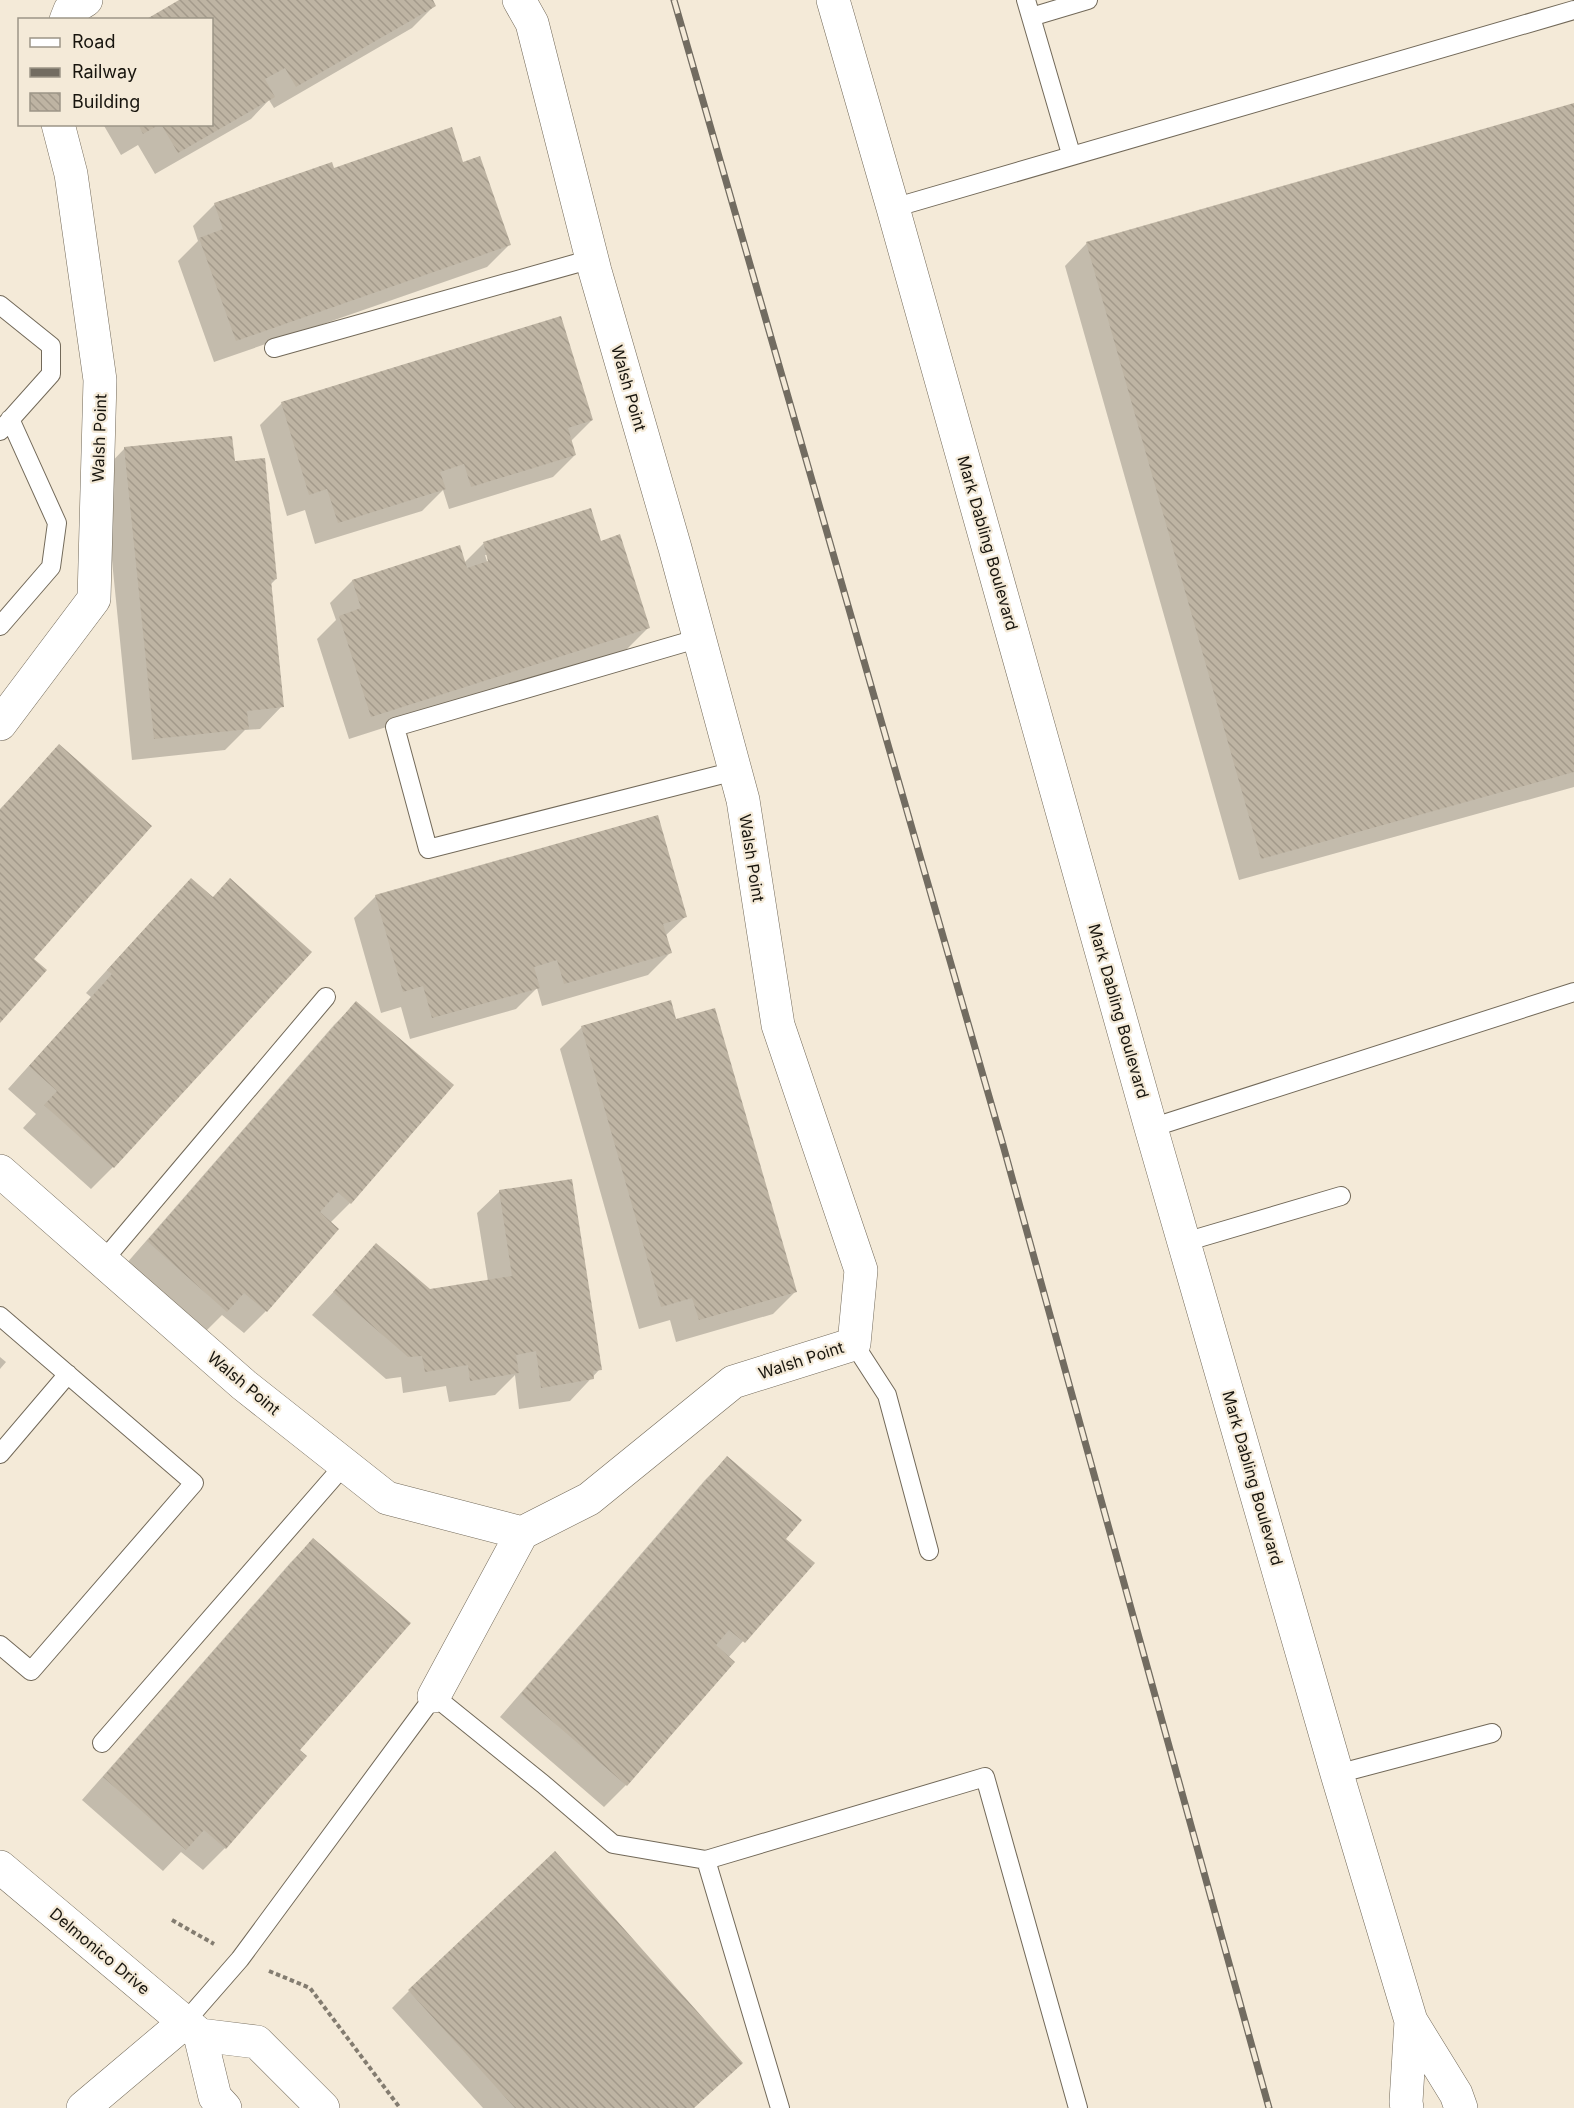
<svg xmlns="http://www.w3.org/2000/svg" width="1574" height="2108" font-family="Inter,sans-serif">
	<style>
		.shadow { fill: #0003; fill-rule: evenodd }
		.building { fill: url(#building-back-hatch) }
		.lines { fill: none; stroke-linecap: round; stroke-linejoin: round }
		.lane-casing { stroke: #726959; stroke-width: 20 }
		.street-casing { stroke: #726959; stroke-width: 34 }
		.secondary-casing { stroke: #726959; stroke-width: 34 }
		.path { stroke: #837c70; stroke-width: 4; stroke-dasharray: 4.5 3; stroke-linecap: butt }
		.lane { stroke: #fff; stroke-width: 18 }
		.street { stroke: #fff; stroke-width: 33 }
		.secondary { stroke: #fff; stroke-width: 33 }
		.rail-casing { stroke: #726c61; stroke-width: 7 }
		.rail { stroke: #f4ead8; stroke-width: 4.5; stroke-dasharray: 14; stroke-linecap: butt }
		.labels { text-anchor: middle; dominant-baseline: central; stroke-width: 4.5; stroke-linejoin: round; paint-order: stroke }
		.street-label { font-size: 16px; fill: #18150e; stroke: #f4ead8 }
	</style>
	<defs>
		<pattern id="building-back-hatch" width="6" height="6" patternUnits="userSpaceOnUse" patternTransform="scale(1.5)"><rect width="6" height="6" fill="#beb4a3"/><path d="M-1 5l2 2M0 0l6 6M5-1l2 2" fill="none" stroke="#a39a8b"/></pattern>
	</defs>
	<rect width="100%" height="100%" fill="#f4ead8"/>
	<path class="shadow" d="M182 0H431L434 6 412 28 274 108 269 100 251 119 155 174 138 145 121 155 103 124H212V20Z
		M1574 105V787L1239 880 1065 266 1087 243Z
		M462 164 509 245 487 267 214 362 178 261 198 241 193 226 215 204 334 170Z
		M282 403 592 420 571 441 575 455 553 477 449 509 443 490 422 511 315 544 305 510 287 516 260 425Z
		M125 448 234 463 276 579 270 585 282 706 260 729 245 730 225 750 132 760 103 471Z
		M590 510 600 543 648 628 626 650 349 739 317 639 336 620 330 603 352 581 464 563 483 544ZM485 555H488L489 568Z
		M59 746 32 959 0 1020V809Z
		M376 896 685 917 665 936 670 953 648 975 542 1006 537 988 516 1009 410 1039 401 1007 381 1013 354 918Z
		M169 902 113 1167 91 1189 23 1128 36 1114 8 1089 91 997 86 993Z
		M356 1003 350 1203 330 1223 266 1311 244 1333 222 1315 204 1333 126 1264 334 1025Z
		M675 1021 795 1292 773 1314 676 1342 670 1320 639 1329 560 1049 582 1027Z
		M500 1191 600 1369 570 1401 519 1409 515 1375 495 1395 449 1402 446 1386 403 1393 401 1377 386 1379 312 1315 377 1245 429 1291 488 1281 477 1213Z
		M0 1357 6 1362 0 1369Z
		M727 1458 784 1539 813 1563 728 1658 733 1662 626 1785 604 1807 500 1717 705 1480Z
		M313 1540 298 1750 305 1756 225 1848 203 1870 181 1852 163 1871 82 1800 291 1562Z
		M409 1991 693 2108H483L392 2008Z"/>
	<path class="building" d="M179 0H433L436 6 296 87 285 68 265 79 275 97 178 153 161 124H212V20H145Z
		M1574 103V772L1261 859 1086 242Z
		M138 124H160L143 134Z
		M452 127 463 162 480 156 511 245 236 341 199 238 223 229 214 203 332 162 334 168Z
		M561 316 593 420 568 428 576 455 471 487 464 464 440 472 446 489 338 523 327 489 309 495 281 402Z
		M232 436 235 461 265 458 277 579 271 580 284 707 247 711 249 729 154 739 124 447Z
		M591 508 601 541 620 534 650 628 371 717 339 616 361 608 352 580 460 545 467 568 488 561 483 542Z
		M59 744 152 826 34 959 47 970 0 1023V810Z
		M658 815 687 917 663 924 672 953 564 984 557 960 534 967 540 988 432 1018 423 986 403 992 375 895Z
		M191 878 213 897 230 878 312 952 114 1168 44 1105 57 1091 29 1066 112 974 107 970Z
		M671 1000 676 1019 715 1008 797 1292 699 1320 692 1298 661 1307 581 1026Z
		M356 1001 454 1085 351 1204 338 1192 320 1212 339 1229 267 1312 244 1293 227 1312 147 1241Z
		M572 1179 602 1370 593 1371 594 1379 541 1388 536 1351 516 1355 519 1373 470 1381 468 1365 425 1372 422 1356 408 1357 333 1292 376 1243 430 1289 512 1276 499 1190Z
		M727 1456 802 1520 786 1539 815 1563 745 1643 729 1630 716 1645 735 1662 627 1786 521 1694Z
		M313 1538 411 1623 300 1750 307 1756 226 1849 204 1830 186 1850 103 1777Z
		M555 1851 743 2063 694 2108H515L408 1990Z"/>
	<g class="lines">
		<g class="lane-casing">
			<path id="lane" d="M1026 0 1071 154
				M1031 17 1088 0
				M893 208 1574 10
				M0 305 51 346V374L0 431
				M274 348 592 259
				M0 626 51 567 57 523 10 419
				M700 638 395 727 428 849 735 771
				M1151 1128 1574 992
				M1185 1242 1341 1196
				M103 1261 326 997
				M0 1316 194 1483 31 1671 0 1645
				M854 1344 887 1395 929 1551
				M0 1454 68 1374
				M102 1743 345 1464
				M1337 1774 1492 1733
				M706 1860 780 2108
				M185 2022 240 1959 434 1696 543 1784 613 1844 706 1860 985 1777 1078 2108"/>
		</g>
		<g class="street-casing">
			<path id="street" d="M66 20 70 10 86 0
				M0 724 94 599 100 380 71 174 58 124
				M0 1171 244 1385 387 1498 522 1533
				M434 1696 522 1533 589 1499 733 1382 854 1344 861 1270 778 1025 743 800 675 548 595 271 532 23 519 0
				M83 2108 185 2022"/>
		</g>
		<g class="secondary-casing">
			<path id="secondary" d="M833 0 893 208 1151 1128 1337 1774 1411 2021 1456 2094 1461 2108
				M0 1867 200 2035 257 2042 323 2108
				M200 2035 215 2097 225 2108
				M1407 2108 1406 2102 1411 2021"/>
		</g>
		<path class="path" d="M172 1920 214 1944
			M269 1971 310 1988 400 2108"/>
		<use href="#lane" class="lane"/>
		<use href="#street" class="street"/>
		<use href="#secondary" class="secondary"/>
		<g class="rail-casing">
			<path id="rail" d="M674 0 1003 1145 1269 2108"/>
		</g>
		<use href="#rail" class="rail"/>
	</g>
	<g class="labels">
		<g class="street-label">
			<text transform="translate(629 388) rotate(74)">Walsh Point</text>
			<text transform="translate(99 438) rotate(-88)">Walsh Point</text>
			<text transform="translate(988 543) rotate(74)">Mark Dabling Boulevard</text>
			<text transform="translate(752 858) rotate(81)">Walsh Point</text>
			<text transform="translate(1119 1011) rotate(74)">Mark Dabling Boulevard</text>
			<text transform="translate(801 1360) rotate(-18)">Walsh Point</text>
			<text transform="translate(244 1383) rotate(40)">Walsh Point</text>
			<text transform="translate(1253 1478) rotate(74)">Mark Dabling Boulevard</text>
			<text transform="translate(100 1951) rotate(40)">Delmonico Drive</text>
		</g>
	</g>
	<rect x="18" y="18" width="195" height="108" fill="#f4ead8" stroke="#9c9587" stroke-width="1.5"/>
	<rect x="30" y="38" width="30" height="9" fill="#ffffff" stroke="#9c9587" stroke-width="1.5"/>
	<text x="72" y="48" font-size="18" fill="#18150e">Road</text>
	<rect x="30" y="68" width="30" height="9" fill="#726c61" stroke="#9c9587" stroke-width="1.5"/>
	<text x="72" y="78" font-size="18" fill="#18150e">Railway</text>
	<rect x="30" y="93" width="30" height="18" fill="url(#building-back-hatch)" stroke="#9c9587" stroke-width="1.5"/>
	<text x="72" y="108" font-size="18" fill="#18150e">Building</text>
</svg>
